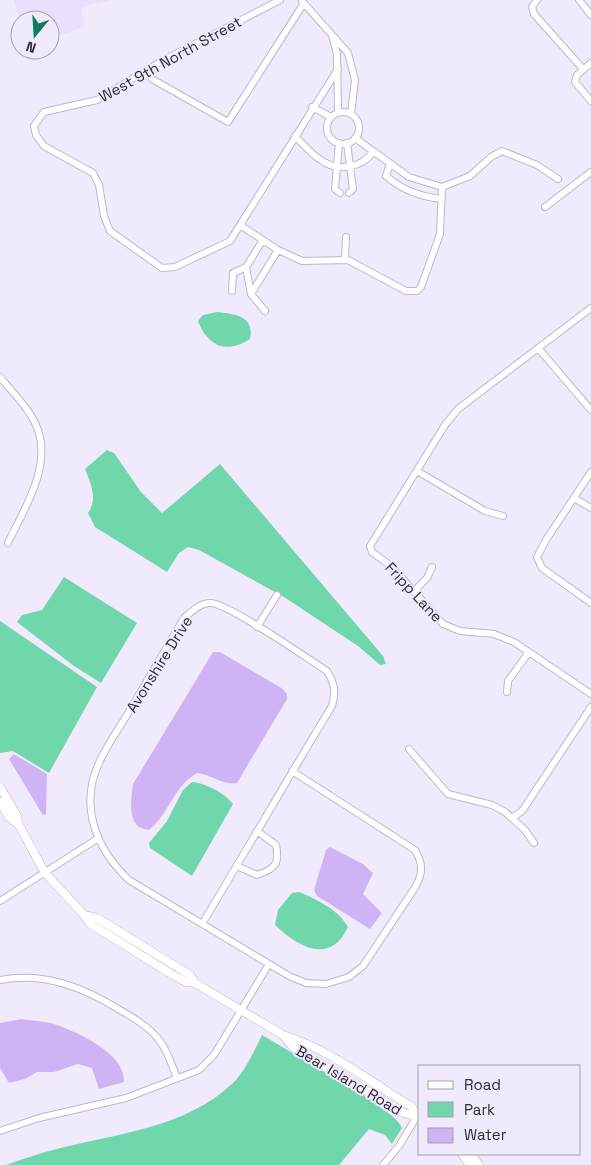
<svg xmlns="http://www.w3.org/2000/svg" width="591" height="1165" font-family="'Space Grotesk',sans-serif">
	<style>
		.built { fill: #eadffc }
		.green { fill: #70d6ac }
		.water { fill: #ceb4f4 }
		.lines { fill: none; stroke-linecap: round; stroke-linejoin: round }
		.minor-casing { stroke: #beb6cb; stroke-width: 8 }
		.tertiary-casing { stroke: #beb6cb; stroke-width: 9 }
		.minor { stroke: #fff; stroke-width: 6 }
		.tertiary { stroke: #fff; stroke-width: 8 }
		.labels { text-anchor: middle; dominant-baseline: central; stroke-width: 4; stroke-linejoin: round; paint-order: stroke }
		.street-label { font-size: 15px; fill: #2e2b33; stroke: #f1eafc }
	</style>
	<rect width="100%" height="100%" fill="#f1eafc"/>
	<path class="built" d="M14 0H110L81 7 84 27 50 39V20L20 21Z"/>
	<path class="green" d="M217 312C235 314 255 316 250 339 227 354 208 347 198 321L203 315Z
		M107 450 114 453 141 492 162 513 220 464 383 656 386 664 380 665 358 646 284 597 199 550 188 547 179 553 167 572 95 527 88 513C98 498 91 485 85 469Z
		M64 577 137 623 101 683 74 666 17 622 22 615 42 610Z
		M0 621 97 687 49 773 13 751 0 753Z
		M192 782C205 783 225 793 233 804L192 876 150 848 149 843 167 821 183 790Z
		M299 892C316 899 339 910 348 927 330 966 297 946 275 925L278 910 292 893Z
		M262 1035 370 1099C380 1109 396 1115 402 1128L392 1144 385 1135 369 1129 339 1165H6C20 1160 34 1155 49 1151 110 1134 184 1130 233 1083 246 1070 254 1051 262 1035Z"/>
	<path class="water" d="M213 652H220L283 689 287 694V699L237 783C224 786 210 774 197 773 172 788 170 813 149 830 126 828 131 802 133 784Z
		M14 754 47 774 46 814 43 815 41 812 9 759Z
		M330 847 363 864 373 873 363 894 382 913 370 929 317 896 314 890 326 850Z
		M22 1019C33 1021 46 1021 57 1025 79 1033 126 1054 124 1082L99 1089 92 1068 78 1064 54 1072H37L25 1079 9 1083 0 1068V1023Z"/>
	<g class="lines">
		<g class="minor-casing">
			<path id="minor" d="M280 0 162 61 97 100 44 112 34 126 36 135 44 146 93 173 99 185 104 216 110 231 162 268 175 267 230 241 338 69
				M537 0 532 7 534 14 583 69
				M579 0 591 15
				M302 1 348 53 355 80 351 114
				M332 35 337 54 338 112
				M591 63 577 75 575 82 591 101
				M147 71 152 79 228 122 304 3
				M312 107 331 117
				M327 128a16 16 0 1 1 32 0a16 16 0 1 1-32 0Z
				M295 136C303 144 311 154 321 160 337 172 362 168 373 152
				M339 143 335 189 340 193
				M347 143 353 189 349 193
				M390 164 386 176C402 190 421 197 442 199
				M442 187 470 176 491 157 502 151 537 165 558 179
				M545 207 591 172
				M278 250 302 261 348 260 406 291H417L421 287 440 234 442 187 409 177 355 138
				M345 260 346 237
				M246 267 251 294 265 311
				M232 291 233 273 246 267 263 240 240 225
				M251 294 278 250 263 240
				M591 308 458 409 445 425 370 546 372 552 391 566 443 624 460 631 494 634 514 642 591 694
				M538 348 591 410
				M0 377C13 393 31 410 38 430 51 469 24 509 8 543
				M417 471 485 511 503 516
				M591 472 546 540 537 557 542 568 591 603
				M574 498 591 508
				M414 591 427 578 432 567
				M257 627 277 595
				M507 692 508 681 529 652
				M409 749 448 794 492 805 505 812 525 830 534 843
				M512 818 522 811 591 707
				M237 866 257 875C275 869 280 864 276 845L257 831
				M0 901 97 839
				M202 924C246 851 288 778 332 706 336 692 335 684 327 671 308 659 227 602 210 603 200 603 191 612 184 618 166 649 148 679 130 710 120 727 107 745 99 763 79 806 96 849 129 880L289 976 306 983 326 984 349 977 363 966 416 886C423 872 423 864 415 850L292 771
				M0 980C44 972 83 987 120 1010 134 1018 149 1027 159 1040 168 1051 172 1066 177 1078
				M0 1131 39 1118 126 1098 199 1070 214 1055 269 964
				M383 1165 399 1146 417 1116"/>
		</g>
		<g class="tertiary-casing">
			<path id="tertiary" d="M0 787 17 816 19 825
				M0 802 9 817 19 825 45 873 84 915 89 923 173 975 186 982 195 983 283 1035C327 1048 373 1083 412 1107L417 1116
				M84 915 97 918 190 975 195 983
				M283 1035 293 1047 404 1113 419 1117
				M462 1154 470 1165
				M471 1154 479 1165"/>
		</g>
		<use href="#minor" class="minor"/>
		<use href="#tertiary" class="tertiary"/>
	</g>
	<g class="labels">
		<g class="street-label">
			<text transform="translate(170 59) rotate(-29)">West 9th North Street</text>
			<text transform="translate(414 592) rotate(47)">Fripp Lane</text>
			<text transform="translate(159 664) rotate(-58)">Avonshire Drive</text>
			<text transform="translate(349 1080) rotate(31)">Bear Island Road</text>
		</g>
	</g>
	<rect x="418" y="1065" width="162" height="90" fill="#f1eafc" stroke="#a39eac"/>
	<rect x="428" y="1081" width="25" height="8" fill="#ffffff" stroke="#a39eac"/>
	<text x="464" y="1090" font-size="15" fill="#2e2b33">Road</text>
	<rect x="428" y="1102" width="25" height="15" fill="#70d6ac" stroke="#a39eac"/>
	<text x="464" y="1115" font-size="15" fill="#2e2b33">Park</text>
	<rect x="428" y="1128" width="25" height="15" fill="#ceb4f4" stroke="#a39eac"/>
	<text x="464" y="1140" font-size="15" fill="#2e2b33">Water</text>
	<g transform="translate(35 35) rotate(198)"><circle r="24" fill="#f1eafc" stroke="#a39eac"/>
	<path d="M0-4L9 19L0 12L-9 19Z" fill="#0d7e5b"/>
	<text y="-8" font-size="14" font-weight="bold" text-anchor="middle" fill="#2e2b33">N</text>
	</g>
</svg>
